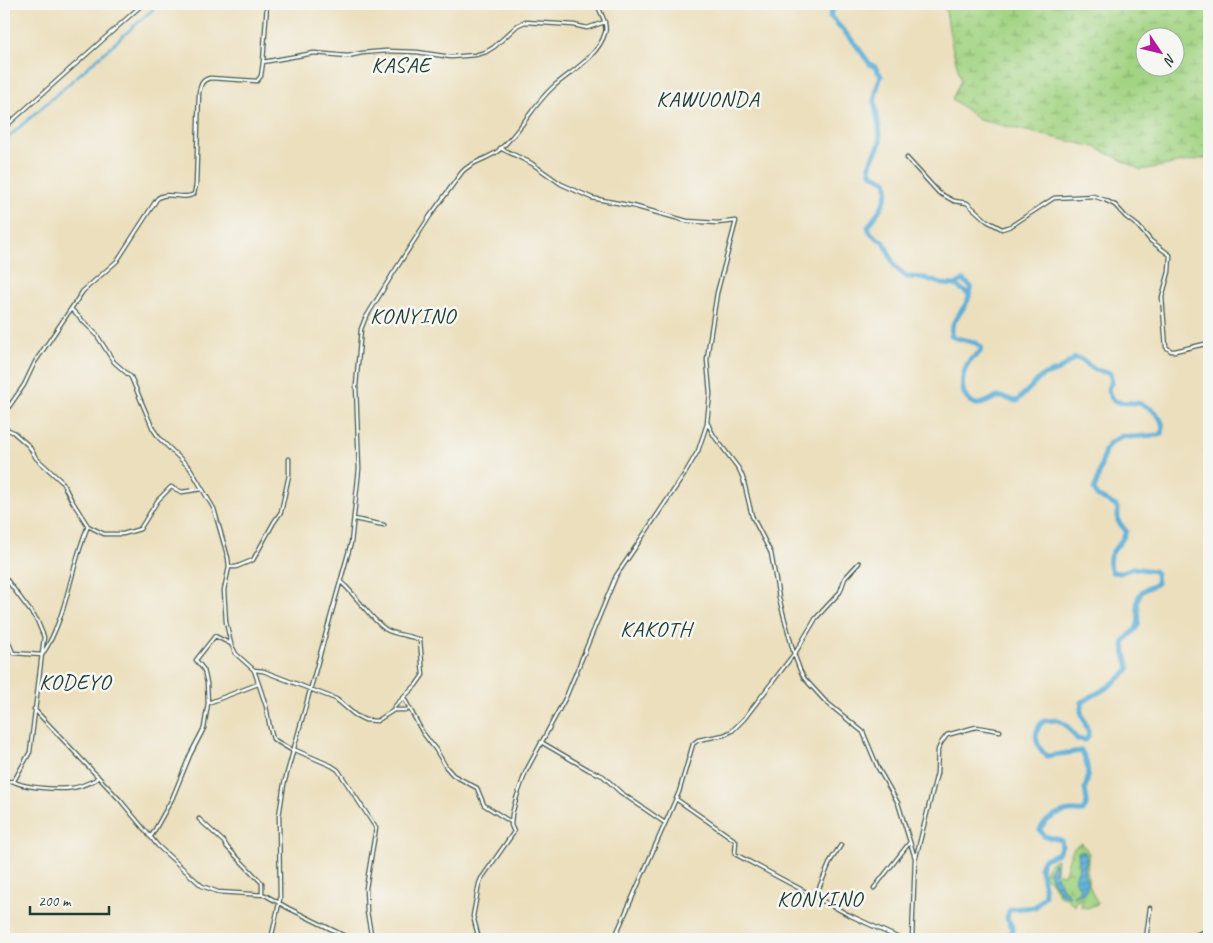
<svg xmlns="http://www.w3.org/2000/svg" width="1213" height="943" font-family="Caveat,sans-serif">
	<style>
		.wetland { fill: url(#wetland-marsh); stroke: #61885c; fill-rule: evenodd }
		.water { fill: url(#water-rules); stroke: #3d7685 }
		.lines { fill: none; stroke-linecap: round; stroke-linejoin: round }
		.canal { stroke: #5baed6; stroke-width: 2.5 }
		.river { stroke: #5baed6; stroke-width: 5 }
		.street-casing { stroke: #3e5549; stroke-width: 5 }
		.highway-casing { stroke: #3e5549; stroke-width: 9 }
		.street { stroke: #fff; stroke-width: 2.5 }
		.highway { stroke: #fff; stroke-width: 6 }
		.labels { text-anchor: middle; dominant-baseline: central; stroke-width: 5; stroke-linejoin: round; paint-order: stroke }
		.quarter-label { font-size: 22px; letter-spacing: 1px; fill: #1f3d34; stroke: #f6f6f2 }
	</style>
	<defs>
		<pattern id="wetland-marsh" width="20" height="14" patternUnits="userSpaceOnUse" patternTransform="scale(1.25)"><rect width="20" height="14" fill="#a3d483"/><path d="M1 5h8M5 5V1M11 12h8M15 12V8" fill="none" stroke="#84ad6c"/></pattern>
		<pattern id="water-rules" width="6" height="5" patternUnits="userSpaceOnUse" patternTransform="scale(1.25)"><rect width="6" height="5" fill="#5baed6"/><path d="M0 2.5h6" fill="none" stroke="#4b8fae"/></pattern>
	</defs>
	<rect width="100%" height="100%" fill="#f6f6f2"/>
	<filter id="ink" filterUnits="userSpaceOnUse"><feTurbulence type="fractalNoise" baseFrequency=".02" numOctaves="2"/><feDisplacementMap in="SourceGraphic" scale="10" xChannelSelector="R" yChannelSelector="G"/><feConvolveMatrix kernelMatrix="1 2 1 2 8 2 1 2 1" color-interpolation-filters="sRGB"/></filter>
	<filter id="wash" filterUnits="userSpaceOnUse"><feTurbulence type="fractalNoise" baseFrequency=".0096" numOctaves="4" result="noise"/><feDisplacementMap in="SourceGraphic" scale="20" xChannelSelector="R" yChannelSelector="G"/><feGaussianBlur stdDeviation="1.12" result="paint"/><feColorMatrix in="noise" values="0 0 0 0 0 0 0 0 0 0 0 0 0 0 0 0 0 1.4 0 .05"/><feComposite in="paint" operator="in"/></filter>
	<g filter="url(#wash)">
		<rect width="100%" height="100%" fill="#ebdfbd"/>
		<path class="wetland" d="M911 4H1209V158H1205L1141 170 1095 147 979 120 952 99 961 80 952 46 945 6 914 7ZM1146 38H1176V68H1146Z
			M1082 843 1089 853C1086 874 1087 885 1098 904L1087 908 1081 907 1082 902 1076 900 1075 906 1065 897H1060L1052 883 1044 875C1047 868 1050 861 1057 859L1056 871 1059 874 1064 875C1069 864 1068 847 1082 843Z"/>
		<path class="water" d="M1082 851 1086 853 1087 860 1084 870 1088 885 1084 893 1073 897 1079 890 1080 887 1074 880 1079 867 1078 852Z
			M1054 863 1056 864 1055 872C1059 881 1063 889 1070 896L1061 894 1051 879 1049 871Z"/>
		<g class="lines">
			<path class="canal" d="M4 141 159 4"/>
			<path class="river" d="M840 4 833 9 830 16 853 41 870 64 875 67 881 76C878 84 874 94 875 103 876 116 881 129 880 142 878 153 865 162 872 174L886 181C892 196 876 215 868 227 869 234 878 239 884 242L895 267 907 277 925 278 942 284 955 285 963 280 970 286C973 306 949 317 951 336L953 337 976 343 981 347 980 352C976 356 971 358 968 363 961 375 958 399 976 404 983 406 991 398 998 397 1005 396 1011 401 1017 401L1042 376 1059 370 1075 358 1080 359 1095 370 1110 373 1112 382C1109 386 1107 388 1109 393 1114 408 1130 400 1141 404 1153 408 1166 420 1162 433L1158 435 1130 437 1122 436 1110 443 1105 450 1097 482 1094 489 1097 496 1116 506 1118 510V521L1126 531C1122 548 1103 550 1112 572L1120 573 1133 568 1154 571 1156 574 1157 583C1152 588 1145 587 1141 593 1132 604 1143 615 1137 627 1134 633 1127 636 1124 642L1125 654 1129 668 1128 671 1108 687 1082 702 1081 712 1089 734 1086 740 1077 739 1067 726 1058 720 1044 721C1031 731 1036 747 1047 756L1081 751C1087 759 1089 772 1087 782 1086 787 1085 784 1085 789 1086 799 1090 803 1083 811 1078 812 1075 810 1070 811 1059 812 1044 820 1040 830L1044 836 1061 840 1062 846 1058 853 1043 860 1040 867C1043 874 1044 887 1045 895L1035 907 1011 909 1009 911 1007 918 1013 928V931L1003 937 989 939
				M955 285 970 295"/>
		</g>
	</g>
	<g filter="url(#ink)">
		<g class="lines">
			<g class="street-casing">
				<path id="street" d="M263 62 267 4
					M4 128 143 4
					M500 148 531 163 561 184 592 198 633 206 687 221 717 223 736 221 717 293 709 344 707 360 710 394 707 422 714 436 739 469 743 478 752 516 771 553 779 598 794 654 800 670 804 678 825 701 863 732 878 768 898 803 915 858 912 939
					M907 158 939 193 954 201 967 203 987 221 1002 229 1011 226 1054 198 1093 196 1105 200 1115 205 1126 217 1138 226 1151 241 1170 255 1169 272 1162 297 1166 347 1171 351H1175L1209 343
					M71 309 96 334 114 362 131 377 153 429 160 439 190 468 214 509 228 558 229 567 224 590 226 622 231 644 236 654 254 670 266 706 270 728 273 739 293 751
					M4 414 24 385 35 362 83 291 117 261 157 199C167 190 183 201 194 194L196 185 199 92C201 84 202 80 210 78L257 81 261 76 263 62 314 53 348 56 362 53 386 51 417 52 451 57 475 55 486 52 494 47 518 25 525 22 574 25 587 28 605 22
					M4 428 13 432 29 446 36 458 62 482 72 501 88 526 104 534H123L140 529 158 500 171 487 182 492 202 489
					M354 519 384 525
					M229 567H236L253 560 274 522 281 512 289 475V459
					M4 576 37 620 44 637 30 752 15 779 13 781 4 782
					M4 631 13 653 42 655C68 616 70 568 88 526
					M254 670 263 671 336 699 355 715 365 720 377 721 394 710V707L416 685 423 675 420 640C409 635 394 635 385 629 368 616 357 596 341 582
					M404 698 423 733 436 750 446 767 453 775 477 788 484 805 511 822
					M208 703 258 684
					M34 709 120 800 158 846 202 886 218 892 265 895 288 908 351 939
					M394 710H405L410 709
					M541 742 589 770 603 776 620 792 665 823
					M293 749 332 766 338 770 376 828 366 888 367 912 372 939
					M13 781C23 788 60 790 72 788 81 787 88 783 95 780L97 778V775
					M676 799 736 841 735 854 849 915 901 939
					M199 819 224 842 227 847 262 883V894
					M149 836 152 835 172 799 190 755 204 728 208 703 207 683 204 670 196 660 215 636 231 644
					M916 857 937 773 938 750 941 743 947 735 976 727 1000 731
					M874 888 910 842
					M816 895 831 860 841 845
					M271 939 280 899 279 816 284 784 351 543 359 469 356 386 361 329 365 319 392 275 430 216 462 172C472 161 486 160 498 151 520 133 532 106 553 87 570 72 598 57 605 33 608 24 600 12 597 4
					M479 939 473 916 479 884 481 879 514 832 511 825 512 814 517 796 526 771 566 697 616 576 684 475 698 451 707 424
					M614 939 679 792 693 744 698 740 724 735 732 731 744 719 797 650 816 618 840 592 845 578 859 563
					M1146 939 1150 908"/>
			</g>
			<g class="highway-casing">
				<path id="highway" d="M1191 939 1209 932"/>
			</g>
			<use href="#street" class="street"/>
			<use href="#highway" class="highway"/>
		</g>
	</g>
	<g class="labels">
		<g class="quarter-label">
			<text x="401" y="65">KASAE</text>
			<text x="708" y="99">KAWUONDA</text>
			<text x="413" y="316">KONYINO</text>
			<text x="656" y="629">KAKOTH</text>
			<text x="75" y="682">KODEYO</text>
			<text x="820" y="899">KONYINO</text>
		</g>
	</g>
	<rect width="1213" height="943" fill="none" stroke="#f6f6f2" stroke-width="20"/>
	<g transform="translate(1160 52) rotate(125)"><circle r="24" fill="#f6f6f2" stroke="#a0aca6"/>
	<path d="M0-4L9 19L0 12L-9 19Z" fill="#b5179e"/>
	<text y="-8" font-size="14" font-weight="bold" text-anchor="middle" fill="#1f3d34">N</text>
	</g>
	<path d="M30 906v8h79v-8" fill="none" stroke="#1f3d34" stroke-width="2.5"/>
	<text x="38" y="906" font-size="15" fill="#1f3d34" stroke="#f6f6f2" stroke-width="4" paint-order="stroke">200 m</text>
</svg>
